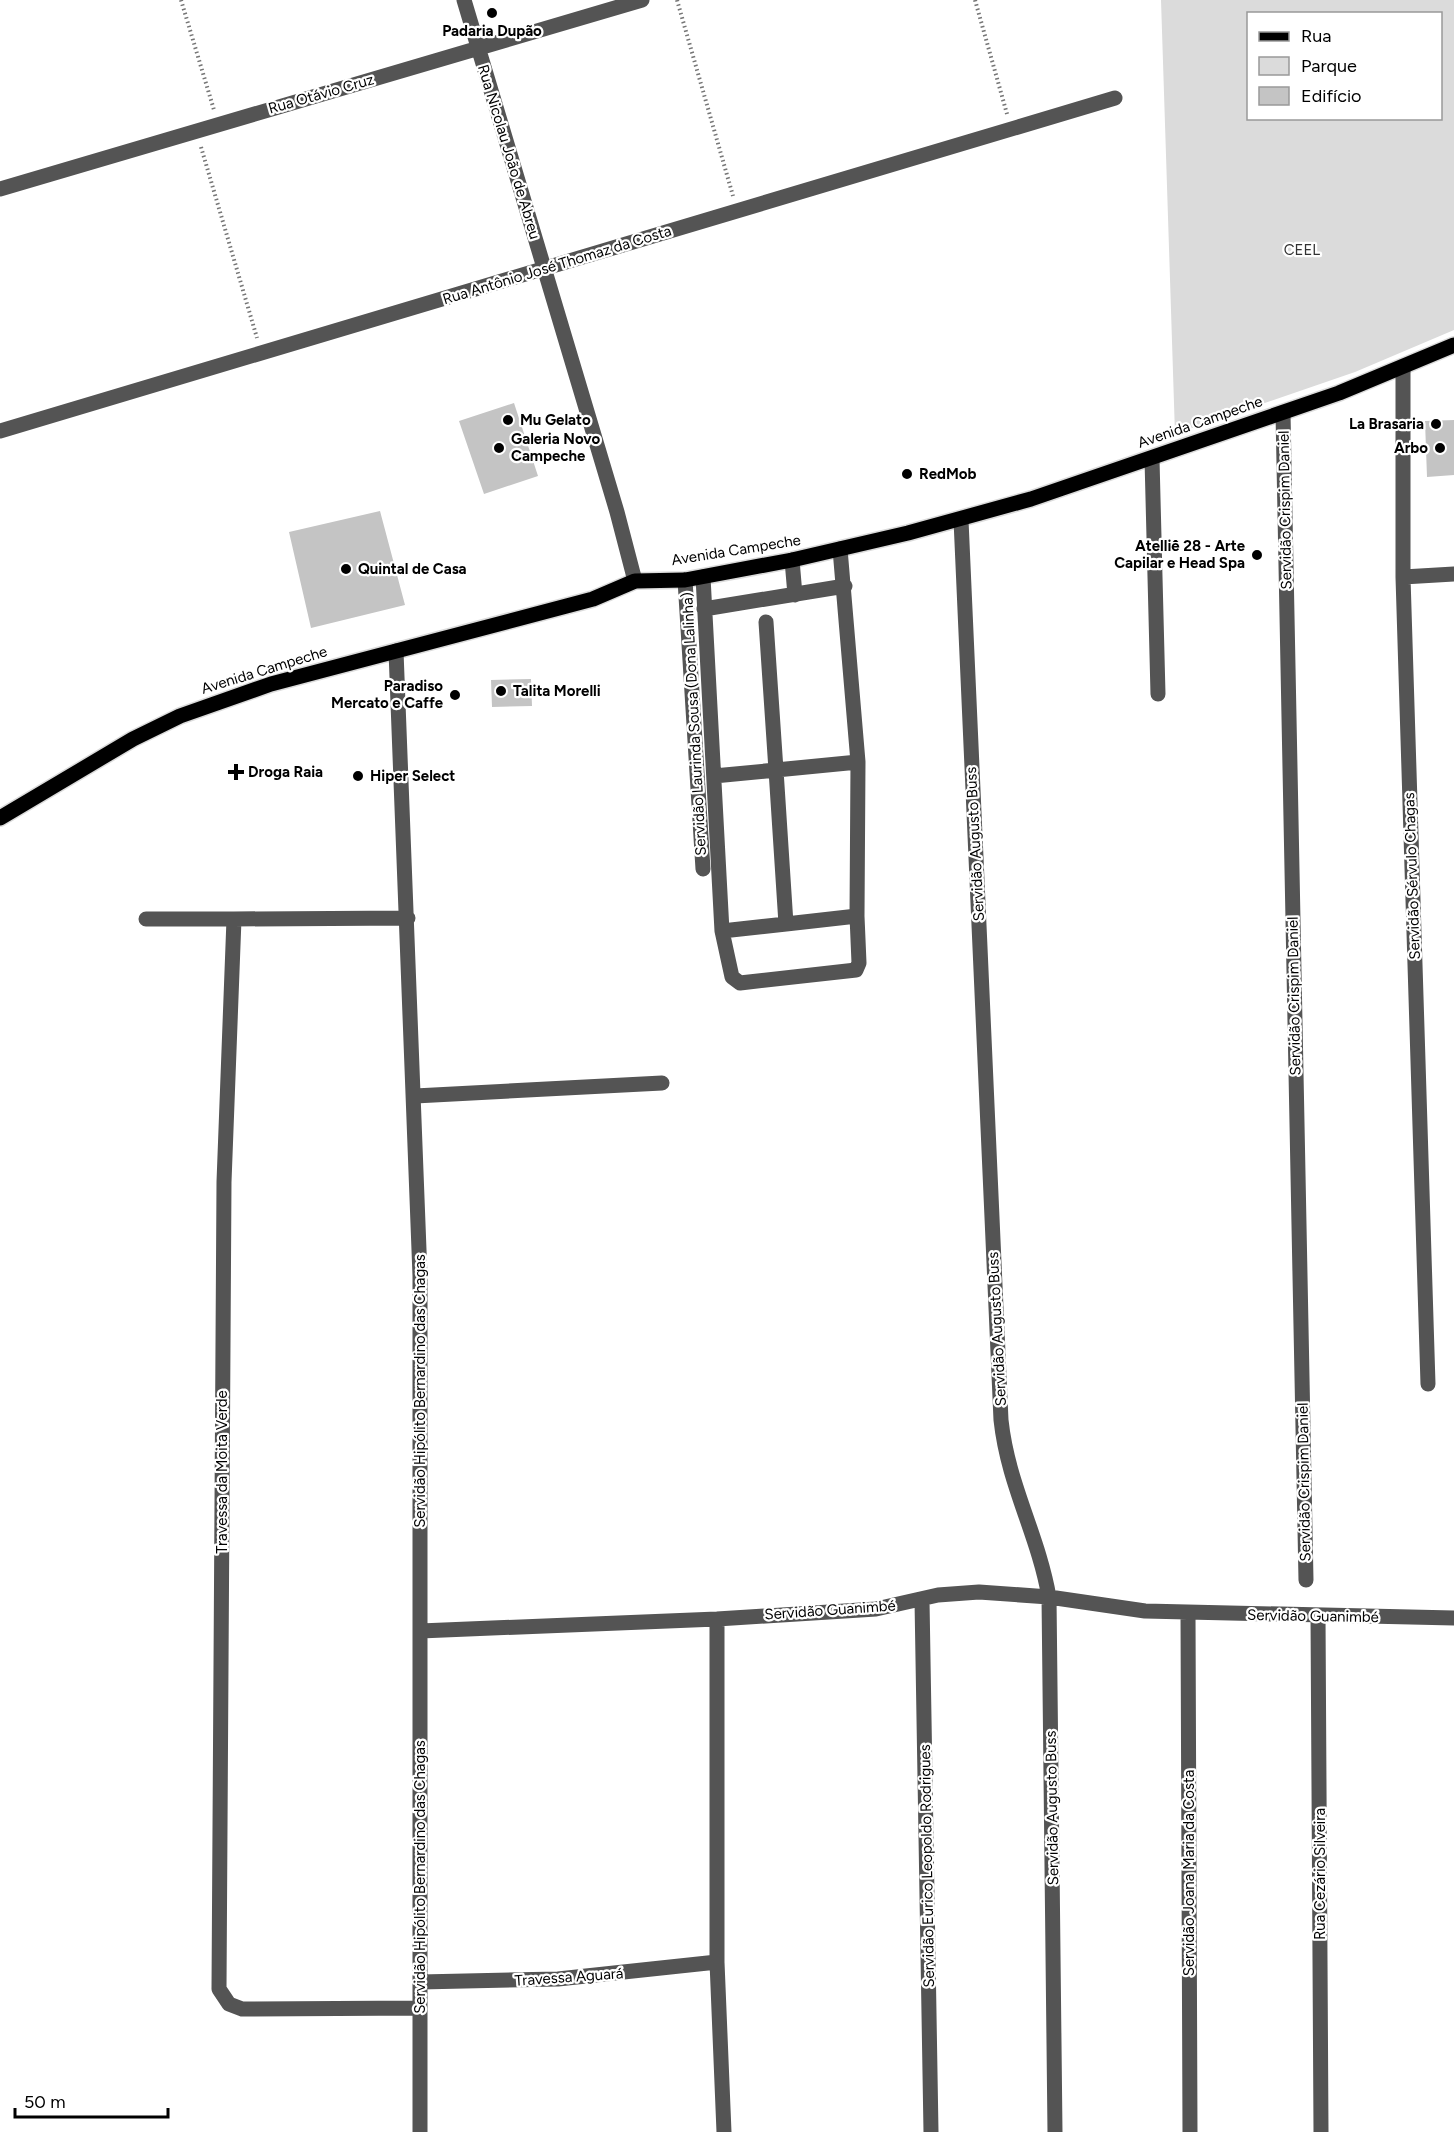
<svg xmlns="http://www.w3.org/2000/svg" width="1454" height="2132" font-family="Figtree,sans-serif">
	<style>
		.green { fill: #dbdbdb; fill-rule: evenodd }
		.building { fill: #c4c4c4 }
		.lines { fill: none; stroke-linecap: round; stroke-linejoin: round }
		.major-casing { stroke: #dbdbdb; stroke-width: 18 }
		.path { stroke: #767676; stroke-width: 4; stroke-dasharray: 1.5 3; stroke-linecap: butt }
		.minor { stroke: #545454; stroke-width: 15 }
		.major { stroke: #000; stroke-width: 15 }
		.poi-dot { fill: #000; stroke: #fff; stroke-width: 2 }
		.labels { text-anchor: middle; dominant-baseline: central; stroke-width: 4.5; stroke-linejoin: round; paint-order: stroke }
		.poi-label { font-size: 15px; font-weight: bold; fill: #000; stroke: #fff; text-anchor: start }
		.street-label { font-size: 15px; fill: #000; stroke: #fff }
		.park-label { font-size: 15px; fill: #323232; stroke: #fff }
	</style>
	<rect width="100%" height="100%" fill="#fff"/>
	<path class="green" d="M1161 0H1454V330L1355 372 1175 434ZM1248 14H1440V118H1248Z"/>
	<path class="building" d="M514 403 538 476 484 494 459 421Z
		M1454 420V475L1427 477 1425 421Z
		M380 511 405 605 311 628 289 532Z
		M531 679 532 706 492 707 491 680Z"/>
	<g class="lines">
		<g class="major-casing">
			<path id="major" d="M0 818 133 739 180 716 271 684 593 599 635 581 685 580 792 560 908 533 1031 499 1339 393 1454 345"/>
		</g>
		<path class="path" d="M181 0 214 110
			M677 0 733 196
			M975 0 1007 114
			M201 147 257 338"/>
		<path class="minor" d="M464 0 617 512 635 581
			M0 189 642 0
			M1403 368V577L1428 1384
			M1283 413 1306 1580
			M0 431 1115 98
			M1152 459 1158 694
			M961 520 1001 1420C1008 1485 1038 1534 1049 1597L1055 2132
			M792 560 795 595
			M703 577 722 931
			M1403 577 1454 574
			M685 580 703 869
			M704 609 845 586
			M766 622 776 770 858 762
			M396 651 420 1276V2132
			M714 776 776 770 786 924 722 931 732 977 740 983 856 970 859 963 857 916 858 762 840 549
			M408 918 234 919 224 1182 219 1989 229 2004 242 2009 420 2008
			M146 919H234
			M786 924 857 916
			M415 1096 662 1083
			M922 1600 931 2132
			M1188 1614 1190 2132
			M1318 1615 1321 2132
			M717 1619V1962L724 2132
			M420 1631 717 1619 876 1609 938 1595 979 1592 1049 1597 1145 1611 1454 1618
			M420 1982 558 1979 717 1962"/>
		<use href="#major" class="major"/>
	</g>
	<g class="poi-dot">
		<circle cx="492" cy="13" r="6"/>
		<circle cx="508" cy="420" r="6"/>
		<circle cx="1436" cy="424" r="6"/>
		<circle cx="499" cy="448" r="6"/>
		<circle cx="1440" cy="448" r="6"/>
		<circle cx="907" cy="474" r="6"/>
		<circle cx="1257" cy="555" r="6"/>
		<circle cx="346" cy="569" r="6"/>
		<circle cx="501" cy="691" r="6"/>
		<circle cx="455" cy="695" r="6"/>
		<path d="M233 763h6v6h6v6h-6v6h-6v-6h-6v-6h6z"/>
		<circle cx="358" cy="776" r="6"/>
	</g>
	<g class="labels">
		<g class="poi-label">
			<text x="492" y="31" text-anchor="middle">Padaria Dupão</text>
			<text x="520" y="420">Mu Gelato</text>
			<text x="1424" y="424" text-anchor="end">La Brasaria</text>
			<text x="511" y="439">Galeria Novo<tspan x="511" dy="17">Campeche</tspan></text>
			<text x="1428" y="448" text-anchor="end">Arbo</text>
			<text x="919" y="474">RedMob</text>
			<text x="1245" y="546" text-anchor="end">Atelliê 28 - Arte<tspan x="1245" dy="17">Capilar e Head Spa</tspan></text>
			<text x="358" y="569">Quintal de Casa</text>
			<text x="443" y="686" text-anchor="end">Paradiso<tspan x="443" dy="17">Mercato e Caffe</tspan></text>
			<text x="513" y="691">Talita Morelli</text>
			<text x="248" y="772">Droga Raia</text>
			<text x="370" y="776">Hiper Select</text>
		</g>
		<g class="street-label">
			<text transform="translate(321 94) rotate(-16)">Rua Otávio Cruz</text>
			<text transform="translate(509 152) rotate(73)">Rua Nicolau João de Abreu</text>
			<text transform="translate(557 265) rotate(-17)">Rua Antônio José Thomaz da Costa</text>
			<text transform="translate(1200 422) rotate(-19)">Avenida Campeche</text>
			<text transform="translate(1285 510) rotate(-91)">Servidão Crispim Daniel</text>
			<text transform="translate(736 550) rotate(-9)">Avenida Campeche</text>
			<text transform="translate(264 670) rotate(-17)">Avenida Campeche</text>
			<text transform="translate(694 724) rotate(-93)">Servidão Laurinda Sousa (Dona Lalinha)</text>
			<text transform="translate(975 844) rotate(-93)">Servidão Augusto Buss</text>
			<text transform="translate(1412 876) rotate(-92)">Servidão Sérvulo Chagas</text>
			<text transform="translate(1294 996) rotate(-91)">Servidão Crispim Daniel</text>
			<text transform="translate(997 1329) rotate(-93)">Servidão Augusto Buss</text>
			<text transform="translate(420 1391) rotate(-90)">Servidão Hipólito Bernardino das Chagas</text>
			<text transform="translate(222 1472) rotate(-90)">Travessa da Moita Verde</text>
			<text transform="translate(1304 1482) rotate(-91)">Servidão Crispim Daniel</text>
			<text transform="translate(830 1610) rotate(-4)">Servidão Guanimbé</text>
			<text transform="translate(1313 1616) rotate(1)">Servidão Guanimbé</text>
			<text transform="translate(1052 1808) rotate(-91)">Servidão Augusto Buss</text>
			<text transform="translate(927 1866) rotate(-91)">Servidão Eurico Leopoldo Rodrigues</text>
			<text transform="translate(1189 1873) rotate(-90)">Servidão Joana Maria da Costa</text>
			<text transform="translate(1320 1874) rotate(-90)">Rua Cezário Silveira</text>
			<text transform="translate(420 1877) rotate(-90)">Servidão Hipólito Bernardino das Chagas</text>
			<text transform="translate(569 1977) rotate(-4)">Travessa Aguará</text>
		</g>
		<g class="park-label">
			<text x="1302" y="250">CEEL</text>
		</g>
	</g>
	<rect x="1247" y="12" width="195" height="108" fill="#ffffff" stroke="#999999" stroke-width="1.5"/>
	<rect x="1259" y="32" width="30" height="9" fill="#000000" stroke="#999999" stroke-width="1.5"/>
	<text x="1301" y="42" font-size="18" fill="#000000">Rua</text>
	<rect x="1259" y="57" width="30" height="18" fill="#dbdbdb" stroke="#999999" stroke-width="1.5"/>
	<text x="1301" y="72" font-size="18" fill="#000000">Parque</text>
	<rect x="1259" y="87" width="30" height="18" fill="#c4c4c4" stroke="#999999" stroke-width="1.5"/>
	<text x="1301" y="102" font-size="18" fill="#000000">Edifício</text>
	<path d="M15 2108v9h153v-9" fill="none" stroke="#000000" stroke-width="3"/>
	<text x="24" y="2108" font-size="18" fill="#000000" stroke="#ffffff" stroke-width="4.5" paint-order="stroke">50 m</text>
</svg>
